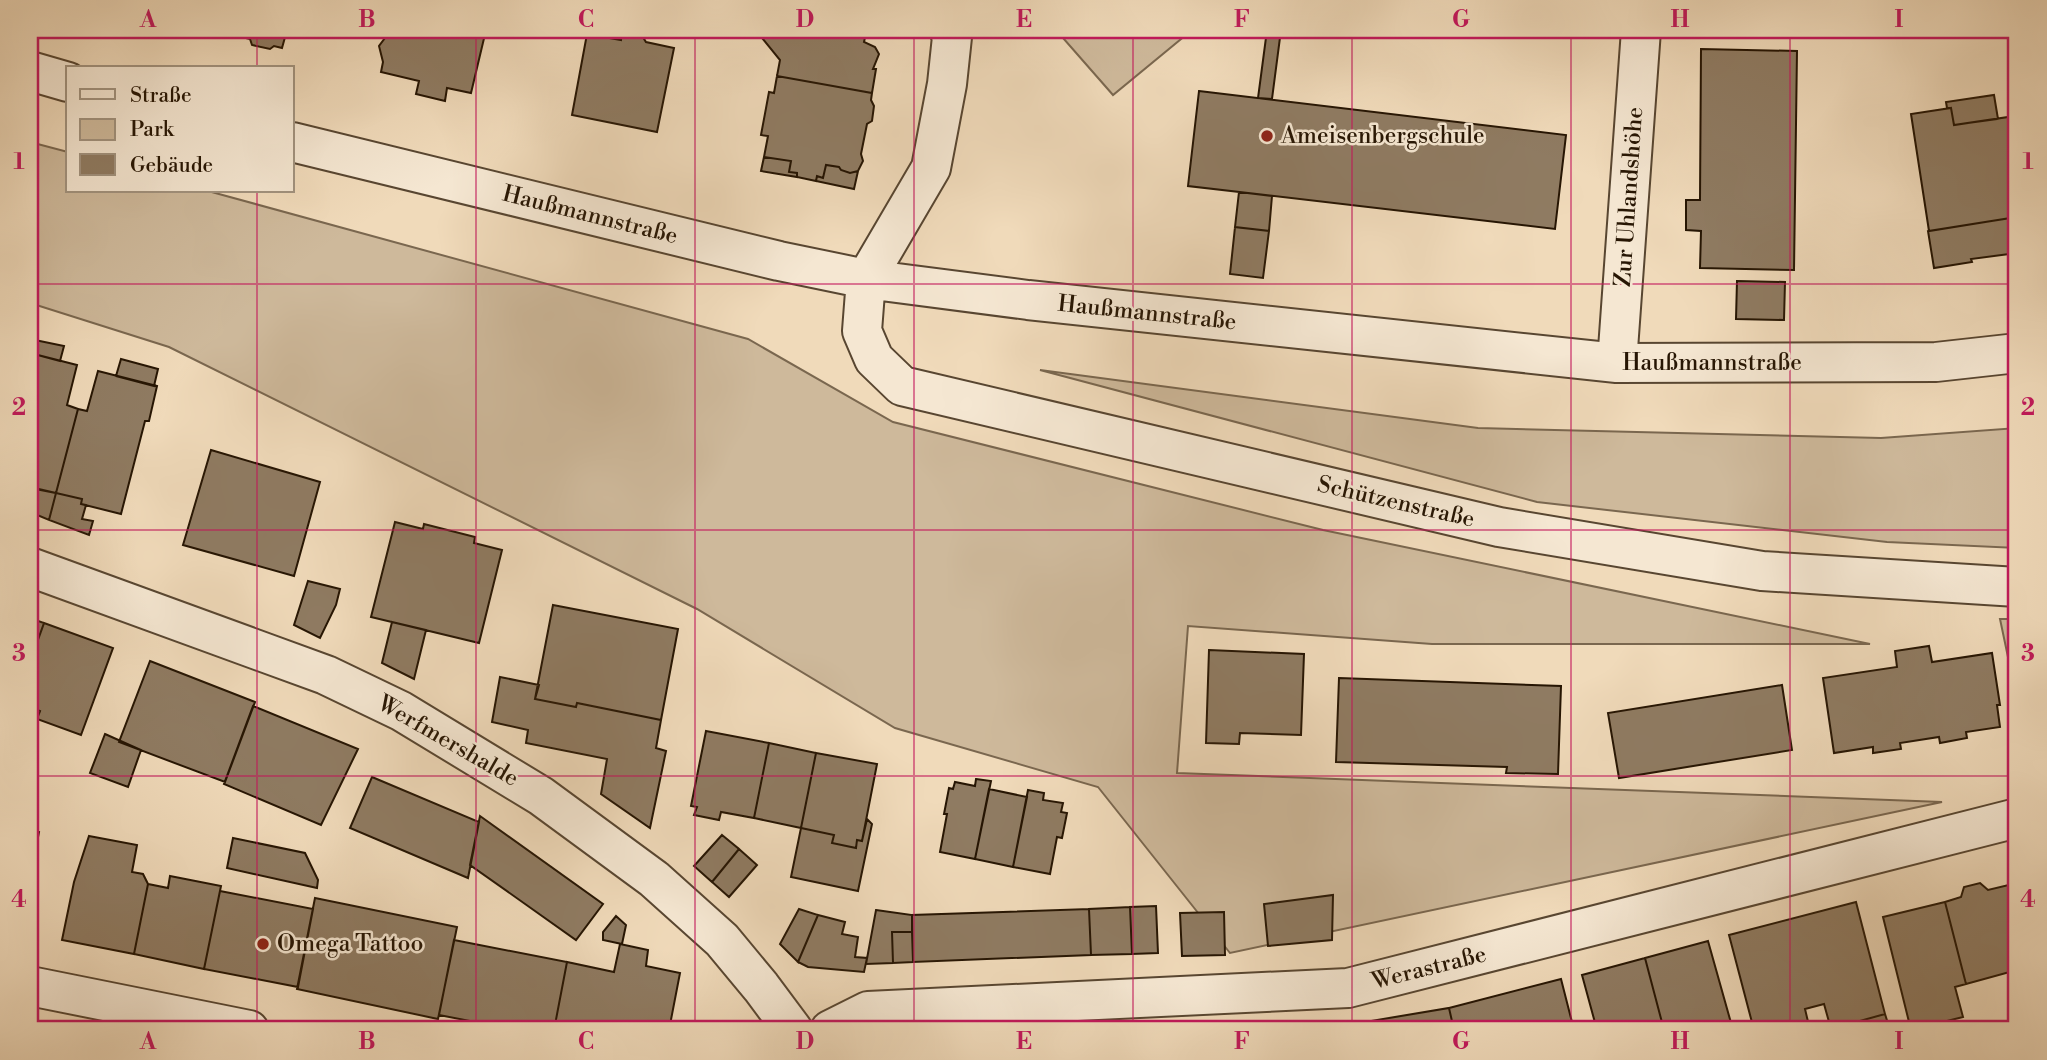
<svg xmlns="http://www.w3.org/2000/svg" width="2047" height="1060" font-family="'Libre Bodoni',serif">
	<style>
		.green { fill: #ceb99b; stroke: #7a674f; stroke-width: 2 }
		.building { fill: #8f7b62; stroke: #261503; stroke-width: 2 }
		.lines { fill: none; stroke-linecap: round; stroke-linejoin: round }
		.minor-casing { stroke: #584631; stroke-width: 42 }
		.tertiary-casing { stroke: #584631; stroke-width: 42 }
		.minor { stroke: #f5e7d2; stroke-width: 38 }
		.tertiary { stroke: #f5e7d2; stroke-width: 38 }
		.grid { fill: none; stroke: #c2185b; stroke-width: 2; stroke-opacity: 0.55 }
		.poi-dot { fill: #8f2418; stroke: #f5e7d2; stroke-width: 2.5 }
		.labels { text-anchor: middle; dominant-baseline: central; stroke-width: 5; stroke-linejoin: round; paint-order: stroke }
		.poi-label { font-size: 23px; fill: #261503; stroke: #f5e7d2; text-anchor: start }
		.street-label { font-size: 23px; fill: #261503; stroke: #f5e7d2 }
		.neatline { fill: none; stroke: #c2185b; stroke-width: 2.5 }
		.grid-label { font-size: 23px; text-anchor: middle; font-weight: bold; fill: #c2185b }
	</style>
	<rect width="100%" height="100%" fill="#f0daba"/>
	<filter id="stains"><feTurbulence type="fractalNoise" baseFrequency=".00286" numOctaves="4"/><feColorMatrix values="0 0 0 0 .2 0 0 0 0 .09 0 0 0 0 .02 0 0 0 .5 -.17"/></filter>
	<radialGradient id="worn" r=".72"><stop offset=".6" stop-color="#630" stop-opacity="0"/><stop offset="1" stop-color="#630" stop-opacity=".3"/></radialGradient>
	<path class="green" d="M1056 30H1192L1113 95Z
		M30 142 68 152V191H208L748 339 893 422 1323 530 1870 644H1432L1188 626 1177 773 1942 802 1230 953 1098 787 895 728 697 609 169 347 30 303Z
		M1040 370 1478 428 1881 438 2017 428V548L1887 542 1537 502Z
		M2000 619H2017V700Z"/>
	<path class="building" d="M198 30H287L282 48 274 46 270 49 252 45 250 39 221 32 216 35Z
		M391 30H486L471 93 447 88 445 101 416 94 419 81 381 72 383 62 379 46Z
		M772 30H870L866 33 864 42 875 47 879 54 873 69H876L872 93 777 76 780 60 762 38Z
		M1267 30H1281L1272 99 1258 98Z
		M622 31 641 34 646 42 674 48 657 132 572 115 587 34 621 40Z
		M1701 49 1797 51 1794 270 1700 268 1701 231 1686 230V200H1700Z
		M777 76 872 93 871 100 874 106 872 121 867 124 861 154 863 161 858 171 850 173 841 170 839 167 826 165 823 178 817 176 816 181 797 177V173L789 172 791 161 764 157 768 136 761 135 769 92 774 93Z
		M1199 91 1566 135 1555 229 1188 186Z
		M1994 95 1998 119 1954 125 1951 108H1947L1946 102Z
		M1951 108 1954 125 2015 116 2017 217 1929 231 1911 114Z
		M764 157 791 161 789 172 797 173V177L761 171Z
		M826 165 839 167 841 170 850 173 858 171 854 189 816 181 817 176 823 178Z
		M1239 192 1272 196 1269 231 1235 227Z
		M2017 217V253L1971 259 1972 262 1934 268 1928 231Z
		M1235 227 1269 231 1263 278 1230 274Z
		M1737 281 1785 282 1784 320 1736 319Z
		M30 339 64 346 60 361 30 353Z
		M30 353 77 365 67 405 78 409 56 493 30 488Z
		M121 359 158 369 154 386 116 376Z
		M98 371 157 386 149 421H145L121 514 81 504 82 499 56 493 78 409 87 411Z
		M211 450 320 482 294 576 183 545Z
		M30 487 56 493 49 520 30 512Z
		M56 493 82 499 81 504 86 505 82 519 93 521 89 535 49 520Z
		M395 522 423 529 424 524 475 537 474 543 502 550 479 643 371 617Z
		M308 581 340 589 336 605 320 638 294 625Z
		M553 605 678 629 661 720 577 703 576 707 535 699Z
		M30 618 44 623 30 662Z
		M392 622 426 630 414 679 382 663Z
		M44 623 113 648 81 735 37 719 40 711 30 707V662Z
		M1929 646 1932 662 1992 653 2000 705H1997L2000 727 1966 732 1967 738 1940 743 1939 737 1900 743 1901 749 1873 753V747L1834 753 1823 678 1897 667 1895 651Z
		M1209 650 1304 654 1301 735 1240 733 1239 744 1206 743Z
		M150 661 255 702 225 782 119 742Z
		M500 677 539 685 535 699 576 707 577 703 661 720 656 748 666 751 650 828 601 794 607 759 526 743 528 730 492 722Z
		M1339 678 1561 686 1558 774 1506 773 1507 767 1336 762Z
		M1782 685 1792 750 1619 778 1608 713Z
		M253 706 358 749 321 825 224 784Z
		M706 731 769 743 754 818 721 812 719 820 694 815 697 807 691 806Z
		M105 734 141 750 128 787 90 773Z
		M769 743 816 753 801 828 754 818Z
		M816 753 877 764 862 841 857 840 856 848 832 843 834 835 801 828Z
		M372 777 479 822 468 878 350 828Z
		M976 779 991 781 975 859 940 852 947 814H944L949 788 953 789 955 782 975 786Z
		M989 789 1027 797 1013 867 975 859Z
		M1028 790 1044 793 1043 800 1063 803 1061 812 1067 813 1062 838 1057 837 1050 874 1013 867Z
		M480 816 603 904 576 940 470 865Z
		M867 819 872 824 858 891 791 877 801 828 834 835 832 843 856 848 857 840 862 841Z
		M30 830 39 832 30 879Z
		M722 835 739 849 712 882 694 866Z
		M89 836 137 845 132 872 143 874 148 884 134 954 62 940 74 882Z
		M233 838 305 853 318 880 317 888 227 868Z
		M739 849 757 865 729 897 712 882Z
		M170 876 221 886 204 969 134 954 148 884 168 888Z
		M1980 883 1988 890 2017 883V970L1966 984 1945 902 1961 897 1964 887Z
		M220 891 313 909 298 987 204 969Z
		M1333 895 1332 940 1268 946 1264 904Z
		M315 898 457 927 438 1019 297 989Z
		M1856 902 1885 1014 1831 1029 1824 1004 1805 1009 1810 1030H1754L1729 935Z
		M1945 902 1966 984 1955 987 1963 1017 1911 1030 1883 917Z
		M1156 906 1158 953 1132 954 1130 907Z
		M1130 907 1132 954 1091 955 1089 909Z
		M799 909 818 915 798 962 780 944Z
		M1089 909 1091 955 913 962 912 915Z
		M876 910 912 915V932H892L893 963 866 964Z
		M1224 912 1225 955 1182 956 1180 913Z
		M818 915 845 922 842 934 858 937 855 957 867 958 864 972 808 967 798 962Z
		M616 916 626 925 622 944 603 940V932Z
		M892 932H912L913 962 893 963Z
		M454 940 567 962 554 1030H516L439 1015Z
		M1708 941 1733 1030H1664L1645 958Z
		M620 944 648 950 646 966 680 973 669 1030H554L567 962 614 972Z
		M1645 958 1664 1030H1597L1582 975Z
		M1561 979 1574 1030H1454L1449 1008Z
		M1449 1008 1454 1030H1348L1347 1025Z
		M1885 1014 1890 1030H1831V1029Z
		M1347 1025 1348 1030H1307Z"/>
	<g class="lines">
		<g class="minor-casing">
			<path id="minor" d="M949 30 952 37 947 84 931 168 866 279 862 331 874 359 902 386 1499 527 1762 571 2017 587
				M30 71 68 82
				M292 142 779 261 866 279 1028 300 1617 363 1936 362 2017 353
				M1617 363 1641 30
				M30 986 249 1030
				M830 1030 868 1011 1348 988 2017 818"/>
		</g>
		<g class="tertiary-casing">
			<path id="tertiary" d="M30 567 326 675 401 711 541 796 654 879 722 940 761 987 793 1030"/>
		</g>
		<use href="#minor" class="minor"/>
		<use href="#tertiary" class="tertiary"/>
	</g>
	<path class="grid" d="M257 30V68M476 30V1030M695 30V1030M914 30V1030M1133 30V1030M1352 30V1030M1571 30V1030M1790 30V1030M257 191V1030M30 284H2017M30 530H2017M30 776H2017"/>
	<g class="poi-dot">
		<circle cx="1267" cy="136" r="7"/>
		<circle cx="263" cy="944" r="7"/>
	</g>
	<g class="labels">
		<g class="poi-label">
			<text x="1281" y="136">Ameisenbergschule</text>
			<text x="277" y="944">Omega Tattoo</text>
		</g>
		<g class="street-label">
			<text transform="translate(1629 197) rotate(-86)">Zur Uhlandshöhe</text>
			<text transform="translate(590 215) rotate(14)">Haußmannstraße</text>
			<text transform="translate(1147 313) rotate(6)">Haußmannstraße</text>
			<text x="1712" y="363">Haußmannstraße</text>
			<text transform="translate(1396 502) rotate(13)">Schützenstraße</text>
			<text transform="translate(448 741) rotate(30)">Werfmershalde</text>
			<text transform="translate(1429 968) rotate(-14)">Werastraße</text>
		</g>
	</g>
	<rect width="2047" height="1060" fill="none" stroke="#f0daba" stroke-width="77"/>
	<rect x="66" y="66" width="228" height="126" fill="#f5e7d2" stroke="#a2937f" stroke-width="2"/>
	<rect x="80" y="89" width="35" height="10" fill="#f5e7d2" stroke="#a2937f" stroke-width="2"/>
	<text x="130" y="102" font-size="21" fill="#261503">Straße</text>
	<rect x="80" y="119" width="35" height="21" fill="#ceb99b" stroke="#a2937f" stroke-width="2"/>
	<text x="130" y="136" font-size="21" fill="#261503">Park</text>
	<rect x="80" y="154" width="35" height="21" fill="#8f7b62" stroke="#a2937f" stroke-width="2"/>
	<text x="130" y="172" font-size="21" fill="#261503">Gebäude</text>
	<rect x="38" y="38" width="1970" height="983" class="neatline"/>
	<g class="grid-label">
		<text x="148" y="27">A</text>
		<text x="367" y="27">B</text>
		<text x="586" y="27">C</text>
		<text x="805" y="27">D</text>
		<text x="1024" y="27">E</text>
		<text x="1242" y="27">F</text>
		<text x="1461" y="27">G</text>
		<text x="1680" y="27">H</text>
		<text x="1899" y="27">I</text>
		<text x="19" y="169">1</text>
		<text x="2028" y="169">1</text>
		<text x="19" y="415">2</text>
		<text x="2028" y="415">2</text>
		<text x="19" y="661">3</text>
		<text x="2028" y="661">3</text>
		<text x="19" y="907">4</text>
		<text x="2028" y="907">4</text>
		<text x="148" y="1049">A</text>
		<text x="367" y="1049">B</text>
		<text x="586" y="1049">C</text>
		<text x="805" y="1049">D</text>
		<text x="1024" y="1049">E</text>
		<text x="1242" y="1049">F</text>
		<text x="1461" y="1049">G</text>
		<text x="1680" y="1049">H</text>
		<text x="1899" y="1049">I</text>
	</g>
	<rect width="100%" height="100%" filter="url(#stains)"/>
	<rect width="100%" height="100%" fill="url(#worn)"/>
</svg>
